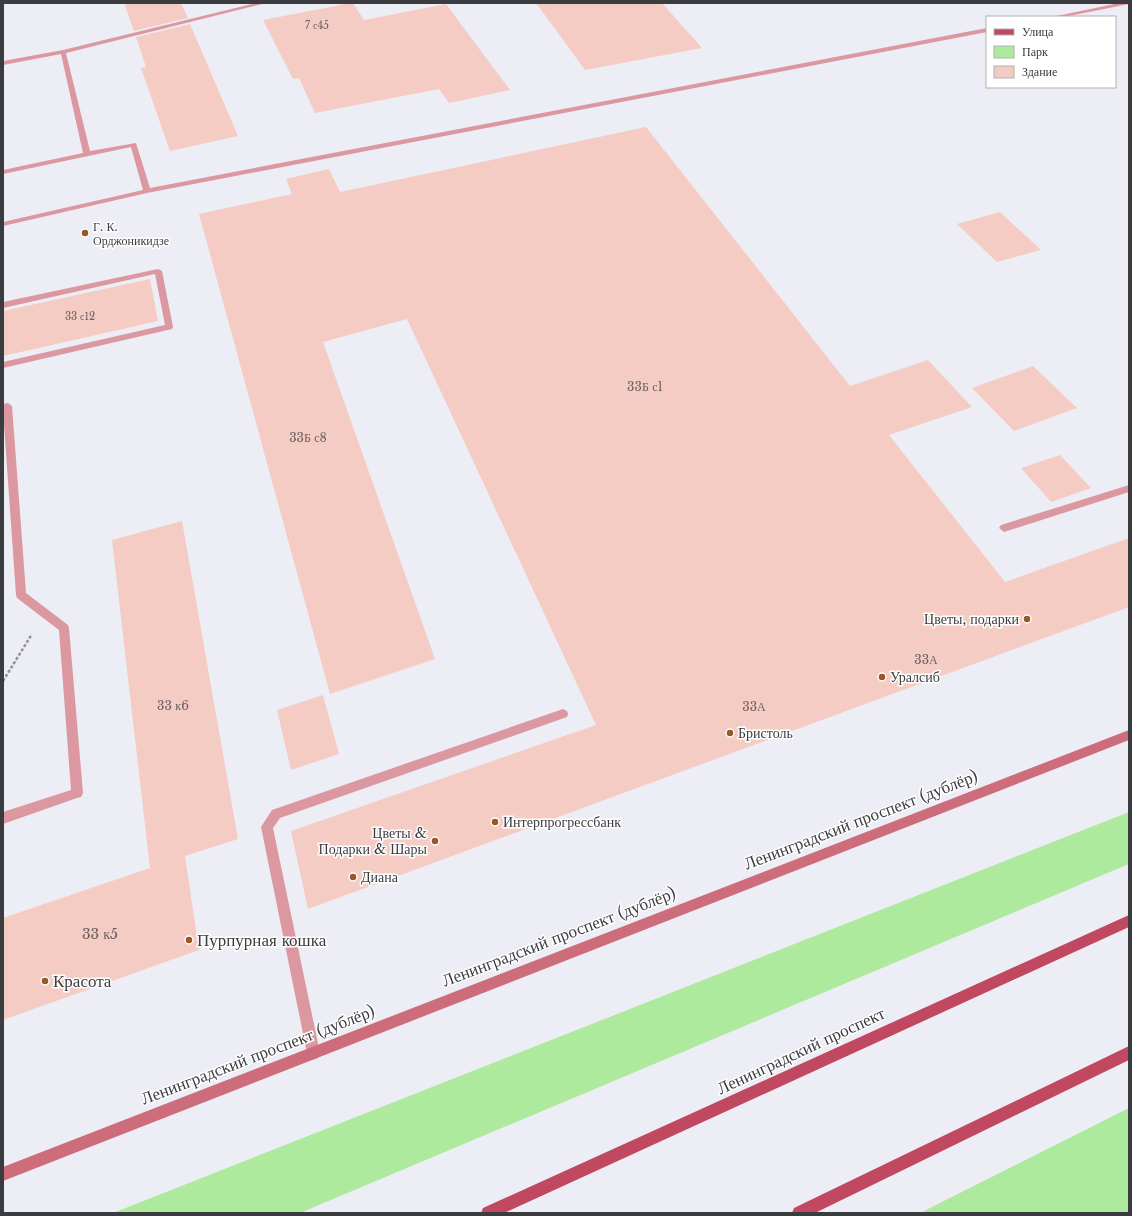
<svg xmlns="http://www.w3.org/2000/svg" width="1132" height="1216" font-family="'Libre Baskerville',serif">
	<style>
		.green { fill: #aeea9e }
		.building { fill: #f5ccc3 }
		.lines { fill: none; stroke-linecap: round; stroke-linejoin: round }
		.path { stroke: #919197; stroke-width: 2.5; stroke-dasharray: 3 2; stroke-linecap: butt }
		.lane { fill: #dc98a1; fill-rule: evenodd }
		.secondary { fill: #cd6c7b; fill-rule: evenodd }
		.primary { fill: #c04861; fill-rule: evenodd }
		.poi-dot { fill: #9a5628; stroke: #fff; stroke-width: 1.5 }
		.labels { text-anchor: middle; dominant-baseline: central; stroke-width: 3; stroke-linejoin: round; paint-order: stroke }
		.far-number-label { font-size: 10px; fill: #6a6060 }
		.far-poi-label { font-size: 12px; fill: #3b3c3f; stroke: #fff; text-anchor: start }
		.number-label { font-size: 12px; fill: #6a6060 }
		.poi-label { font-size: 14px; fill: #3b3c3f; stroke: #fff; text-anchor: start }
		.near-number-label { font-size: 14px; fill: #6a6060 }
		.near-street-label { font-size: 17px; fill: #3b3c3f; stroke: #fff }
		.near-poi-label { font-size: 17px; fill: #3b3c3f; stroke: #fff; text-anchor: start }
	</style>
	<rect width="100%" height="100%" fill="#ededf5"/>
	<path class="green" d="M1129 812V864L300 1213H113Z
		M1129 1108V1213H920Z"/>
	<path class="building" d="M124 3H181L188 18 134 31Z
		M351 3H353L364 20 446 4 510 90 449 103 439 89 315 113 299 78 293 79 263 20Z
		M536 3H662L702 48 585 70Z
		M190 24 238 136 170 151 141 68 146 67 136 37Z
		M646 127 850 386 928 360 972 407 889 435 1005 582 1129 538V607L308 909 291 831 596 725 407 319 323 342 435 659 330 694 199 214 292 194 286 179 329 169 340 192Z
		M1000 212 1041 250 997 262 957 224Z
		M150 279 158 321 3 356V311Z
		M1033 366 1077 408 1014 431 972 388Z
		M1060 455 1091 488 1051 502 1021 468Z
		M182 521 238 839 185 856 199 950 3 1020V918L150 868 112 540Z
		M323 695 339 754 291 770 277 710Z"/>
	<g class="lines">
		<path class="path" d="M3 681 32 634"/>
		<path class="lane" d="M256 3H266L66 53 90 151 136 143 150 188 987 28V32L147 193 3 226V222L143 190 131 147 3 174V170L83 153 61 54 3 65V61L63 50Z
			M1119 3H1129V4L1064 17H1052Z
			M158 269 162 271 173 327 172 329 3 368V362L165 325 155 274 3 308V302Z
			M8 403 12 406 26 593 68 625 69 628 83 793 81 797 77 798 3 824V812L71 790 59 630 17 598 16 595 3 410V404Z
			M1129 485V492L1004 532 999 528 1001 525Z
			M563 709 567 711 568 714 567 717 280 818 273 828 320 1053 318 1058 313 1060 308 1058 261 827 272 810Z"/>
		<path class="secondary" d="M1129 730V740L3 1181V1167Z"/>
		<path class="primary" d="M1129 915V927L504 1213H481L483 1208Z
			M1129 1046V1060L815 1213H792L794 1208Z"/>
	</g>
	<g class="poi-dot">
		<circle cx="85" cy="233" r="4"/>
		<circle cx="1027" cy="619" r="4"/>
		<circle cx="882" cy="677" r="4"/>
		<circle cx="730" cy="733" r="4"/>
		<circle cx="495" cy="822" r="4"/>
		<circle cx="435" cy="841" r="4"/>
		<circle cx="353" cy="877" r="4"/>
		<circle cx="189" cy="940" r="4"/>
		<circle cx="45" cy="981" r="4"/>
	</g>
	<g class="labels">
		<g class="far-number-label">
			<text x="317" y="25">7 с45</text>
			<text x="80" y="316">33 с12</text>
		</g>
		<g class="far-poi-label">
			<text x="93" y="226">Г. К.<tspan x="93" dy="14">Орджоникидзе</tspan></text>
		</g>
		<g class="number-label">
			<text x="645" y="386">33Б с1</text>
			<text x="308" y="437">33Б с8</text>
			<text x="926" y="659">33А</text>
			<text x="173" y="705">33 к6</text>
			<text x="754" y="706">33А</text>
		</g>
		<g class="poi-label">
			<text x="1019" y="619" text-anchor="end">Цветы, подарки</text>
			<text x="890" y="677">Уралсиб</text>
			<text x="738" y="733">Бристоль</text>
			<text x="503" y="822">Интерпрогрессбанк</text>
			<text x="427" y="833" text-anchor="end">Цветы &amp;<tspan x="427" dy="16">Подарки &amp; Шары</tspan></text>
			<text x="361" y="877">Диана</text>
		</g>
		<g class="near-number-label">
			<text x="100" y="934">33 к5</text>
		</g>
		<g class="near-street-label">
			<text transform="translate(861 820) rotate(-21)">Ленинградский проспект (дублёр)</text>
			<text transform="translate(559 937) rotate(-21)">Ленинградский проспект (дублёр)</text>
			<text transform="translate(801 1051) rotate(-25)">Ленинградский проспект</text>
			<text transform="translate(258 1055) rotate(-21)">Ленинградский проспект (дублёр)</text>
		</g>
		<g class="near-poi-label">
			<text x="197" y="940">Пурпурная кошка</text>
			<text x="53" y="981">Красота</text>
		</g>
	</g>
	<rect width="1132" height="1216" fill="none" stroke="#3b3c3f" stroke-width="8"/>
	<rect x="986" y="16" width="130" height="72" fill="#ffffff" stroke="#b1b1b2"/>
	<rect x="994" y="29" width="20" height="6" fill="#c04861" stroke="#b1b1b2"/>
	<text x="1022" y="36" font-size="12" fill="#3b3c3f">Улица</text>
	<rect x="994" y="46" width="20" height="12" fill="#aeea9e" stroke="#b1b1b2"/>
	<text x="1022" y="56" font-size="12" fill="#3b3c3f">Парк</text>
	<rect x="994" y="66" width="20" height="12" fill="#f5ccc3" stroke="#b1b1b2"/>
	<text x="1022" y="76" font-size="12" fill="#3b3c3f">Здание</text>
</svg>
